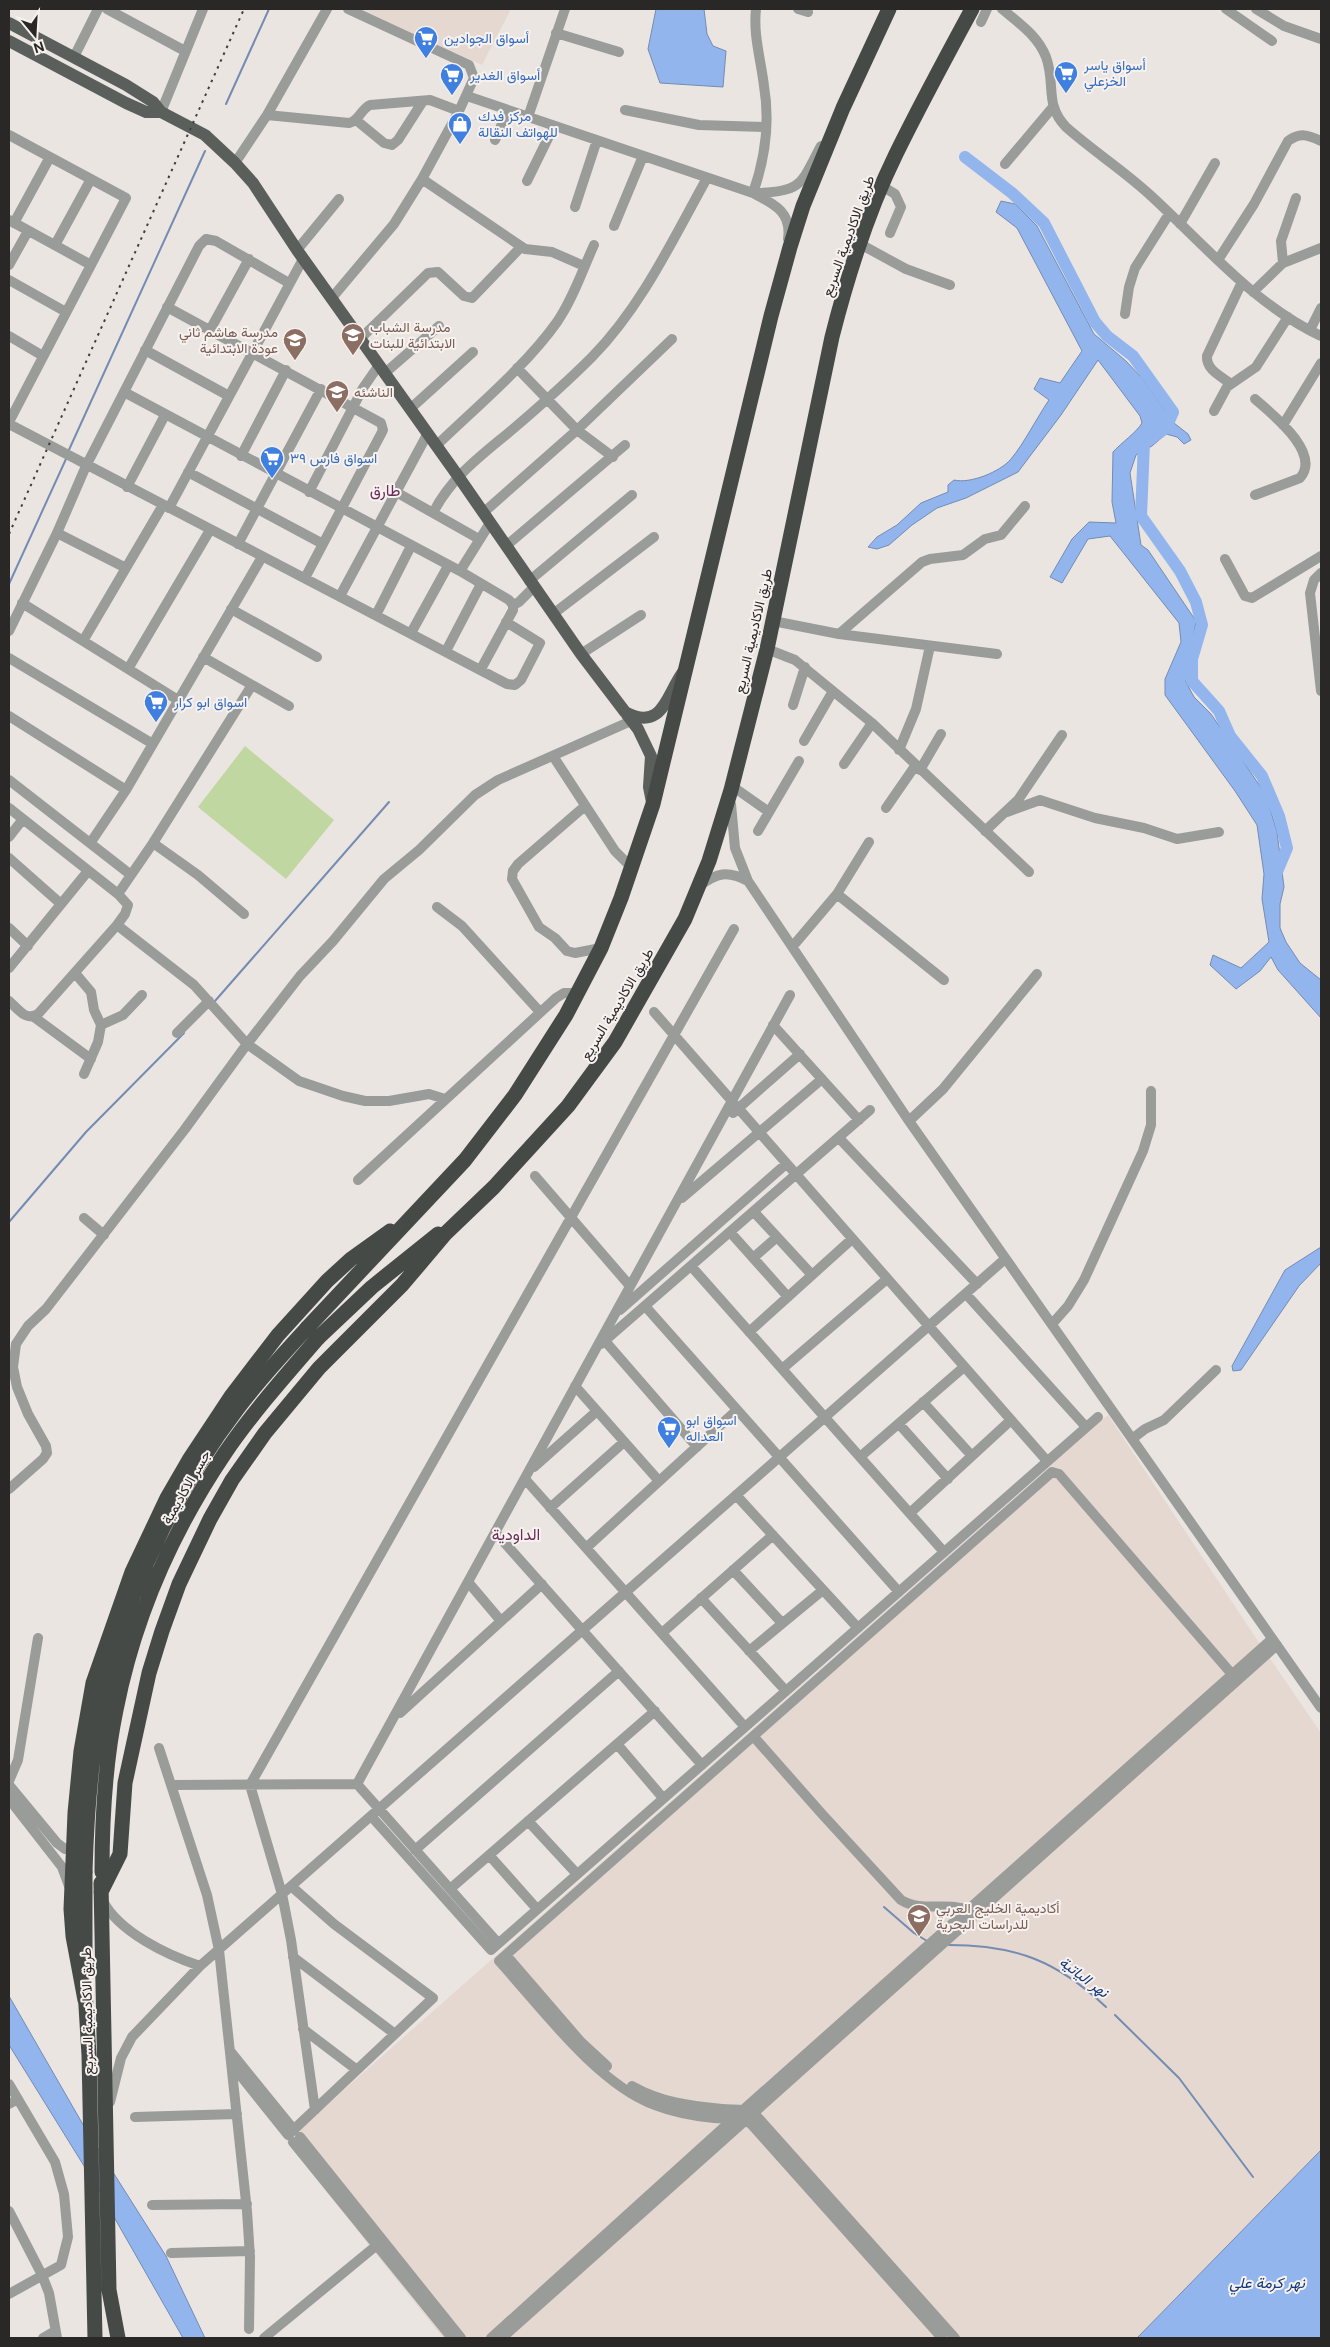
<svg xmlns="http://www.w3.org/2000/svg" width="1330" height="2347" font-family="'DM Sans',Vazirmatn,sans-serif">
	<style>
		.built { fill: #e5d8d1 }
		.green { fill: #c1d7a1 }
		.water { fill: #93b5ee; stroke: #748bb2 }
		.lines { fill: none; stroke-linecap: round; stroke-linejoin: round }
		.stream { stroke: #748bb2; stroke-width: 2 }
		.river { stroke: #93b5ee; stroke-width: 12 }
		.minor { stroke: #9a9c9a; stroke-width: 10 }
		.major { stroke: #5b5f5c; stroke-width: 12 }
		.highway { stroke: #464a47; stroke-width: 15 }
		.rail { stroke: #413e3d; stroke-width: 2; stroke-dasharray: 2.5 5; stroke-linecap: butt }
		.highway-bridge { stroke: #464a47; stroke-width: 15 }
		.labels { text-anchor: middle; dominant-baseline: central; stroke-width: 4; stroke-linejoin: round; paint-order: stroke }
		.shop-label { font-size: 14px; fill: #366cbe; stroke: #f7f2ef; text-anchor: start }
		.street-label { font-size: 14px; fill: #2a2827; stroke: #f7f2ef }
		.education-label { font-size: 14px; fill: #785e54; stroke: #f7f2ef; text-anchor: start }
		.water-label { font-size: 15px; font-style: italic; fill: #0f3677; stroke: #f7f2ef }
		.quarter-label { font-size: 16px; fill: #682e58; stroke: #f7f2ef }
	</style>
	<rect width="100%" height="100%" fill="#eae5e1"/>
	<path class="built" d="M360 9H511L482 65Z
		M1108 1415 1260 1644 1321 1733V2150L1137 2338H443L286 2141Z"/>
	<path class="green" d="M245 746 334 820 286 879 198 807Z"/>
	<path class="water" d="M656 9H704L707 34 713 46 726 51 723 87 660 83 648 49Z
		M1001 201 1015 204 1037 226 1094 334 1126 361 1142 378 1174 423 1188 434 1191 440 1184 444 1177 437 1166 434 1152 446 1136 455 1130 473 1141 545 1148 550 1196 621 1186 682 1194 697 1211 714 1266 795 1277 832 1284 887 1280 904V928L1286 942 1300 963 1321 980V1018L1278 970 1271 957 1260 971 1236 989 1210 965 1213 955 1241 968 1269 942 1262 899 1264 874 1257 825 1235 791 1165 695V679L1181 642 1179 623 1110 536 1088 539 1062 583 1050 577 1072 539 1089 522 1116 523 1112 502 1113 452C1121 443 1137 432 1142 423L1140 416 1098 360 1061 415 1018 472 966 498 937 508 912 525 889 545 877 549 868 547 877 537 897 525 921 503 948 492V485L954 480C970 484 1000 472 1011 459 1025 442 1036 419 1049 400L1034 389 1040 378 1060 383 1082 351 1017 228 996 212Z
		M1321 1247V1263L1299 1286 1241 1370 1233 1371 1232 1366 1285 1270Z
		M9 1996 85 2128 166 2256 205 2338H183L94 2182 9 2045Z
		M1321 2150V2338H1137Z"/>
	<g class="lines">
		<path class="stream" d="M226 104 269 9
			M68 452 205 151
			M9 584 66 459
			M215 1001 389 802
			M9 1222 86 1132 184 1033
			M884 1907 914 1933 927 1941
			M949 1945C1016 1945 1057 1961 1106 2007
			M1115 2015 1179 2078 1253 2177"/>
		<path class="river" d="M965 157 1012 193 1044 223 1095 322 1107 336 1133 356 1173 412 1166 428 1144 443 1141 516 1180 571 1196 602 1202 625 1192 659V681L1219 711 1230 736 1262 776 1279 816 1287 848 1274 879"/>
		<path class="minor" d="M107 9 185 51
			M798 9 808 12
			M1002 9C1019 23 1038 36 1046 57 1056 84 1044 104 1066 127 1093 151 1123 170 1149 194 1204 244 1253 304 1321 336
			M1226 9 1272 41
			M1256 9 1284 26 1321 39
			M981 22 987 9
			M556 33 619 52
			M74 57 98 9
			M467 96 753 193C774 204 792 212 788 239
			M625 110 699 125 766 127
			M161 112 203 9
			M267 115 349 123C359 121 361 109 370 105L430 100 459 111
			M528 117 565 9
			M356 120 384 143 392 145 398 140 423 101
			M9 135 126 198 9 422
			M495 140 508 110
			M235 163 267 115 327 9
			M1005 164 1053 107
			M422 179 525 249 552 252 584 266
			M527 181 554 126
			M882 186 895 194 901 207 890 233
			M753 193C765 159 770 122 764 86 761 60 753 35 756 9
			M757 193C803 192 801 183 821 146
			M575 207 597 140
			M9 220 91 265
			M14 223 50 157
			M1180 224 1215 163
			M614 226 643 156
			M860 244 906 269 950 285
			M55 245 91 179
			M297 250 339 199
			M1218 260 1254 204 1288 141C1300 132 1308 135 1321 141
			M1283 263 1281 241 1296 198
			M9 265 28 231
			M9 280 66 312
			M1253 292 1283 263 1321 248
			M331 299 394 224 422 179 459 111 474 78 469 65 348 9
			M167 307 381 423 383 430 381 434 305 578
			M1125 314 1129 287 1135 268 1169 214
			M210 330 249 259
			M1310 330 1321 308
			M9 336 43 356
			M360 339 428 273 438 272 464 296 472 298 521 247
			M145 350 229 396
			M517 368 577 430 613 457
			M385 373 439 326
			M1231 384C1221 376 1206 370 1207 356L1242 282
			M124 392 460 571 509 600 513 605V610L481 669
			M1255 399C1272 414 1322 453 1300 478L1255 495
			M410 409 473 352
			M1214 411 1227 387 1256 367 1288 317
			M9 424 507 684 515 685 521 680 540 643 506 622
			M1283 425 1321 363
			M436 446C475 408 526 366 557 322 573 299 582 271 594 245
			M241 456 286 370
			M188 472 323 544
			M127 487 165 415
			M309 492 363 388 379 365
			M396 492 479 539
			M169 508 303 259
			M433 513C451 477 482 455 513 429 540 406 567 382 592 357 642 306 673 239 707 178
			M483 513 577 430 672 339
			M57 533 126 568
			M238 544 321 389
			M506 546 625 445
			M1225 559 1245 596 1252 598 1321 556
			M460 571 490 523
			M1321 573 1314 580 1310 593 1321 691
			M529 581 632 495
			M340 596 428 433
			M22 603 178 700
			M513 605 519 602 534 587
			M231 609 317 657
			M553 614 654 537
			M376 615 411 546
			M773 621 839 634 997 654
			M9 631 57 533 86 466 199 246 206 239 216 241 289 283
			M411 633 448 566
			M839 634 922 562 930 559 963 555 985 539 1001 535 1025 506
			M83 641 163 505
			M767 649 795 660 872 723 1029 872
			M446 651 481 584
			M581 654 641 615
			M203 657 289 706
			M9 658 153 744
			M128 669 210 530
			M793 705 805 667
			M9 716 126 790
			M804 741 833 691
			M899 750 916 709 930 646
			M553 756 615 851 632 868
			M844 764 872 723
			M920 770 941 734
			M9 780 131 875
			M732 786 769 812
			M731 804 735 848 748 881 909 1121 1321 1708
			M585 806 518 864 513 871 512 879 539 927 555 938 567 951 575 953 601 948
			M9 808 118 894 128 905 125 914 117 925 38 1014C26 1022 17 1008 9 1001
			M886 808 915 766
			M1007 812 1040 800 1095 818 1144 828 1177 839 1219 832
			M758 831 799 761
			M985 831 1018 800 1062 735
			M9 837 23 819
			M91 842 126 790 262 557
			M153 843 198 875 244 914
			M9 858 61 904
			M699 886C717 873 727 870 748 881
			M118 894 153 843 252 685
			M837 894 944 980
			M437 907 462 926 540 1012
			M117 925 194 985 247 1044 299 1081 343 1096 365 1101H389L429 1094 445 1099
			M9 928 28 946
			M793 946 837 894 869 842
			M9 968 88 871
			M75 973 91 992 94 1010 101 1025
			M654 1012 1047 1461
			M34 1017 91 1059
			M773 1025 859 1120
			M177 1033 209 1001
			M84 1074 98 1042 101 1025 123 1015 142 995
			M733 1113 800 1054
			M909 1121 943 1089 1037 974
			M839 1138 977 1284
			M535 1176 630 1286
			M358 1180 556 998 564 993H578
			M682 1198 822 1079
			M754 1212 812 1275
			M84 1218 104 1235
			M730 1232 788 1297
			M753 1258 777 1237
			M691 1266 944 1552
			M966 1294 1086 1427
			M645 1306 899 1592
			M620 1310 786 1164
			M1052 1324 1068 1306 1084 1280 1143 1151 1151 1125V1091
			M749 1332 852 1239
			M605 1341 697 1447
			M601 1344 870 1110
			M782 1369 887 1279
			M575 1386 659 1481
			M923 1402 972 1456
			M899 1424 948 1479
			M1132 1439 1145 1429 1164 1420 1216 1370
			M860 1457 964 1367
			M534 1467 597 1411
			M525 1479 745 1727
			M9 1489 43 1459 47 1453 46 1446 28 1414 17 1387 13 1367 16 1344 28 1326 46 1309 185 1129 247 1044 300 976 333 941 384 879 419 850 475 795 498 780 631 721
			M736 1495 858 1628
			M550 1508 624 1442
			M910 1513 1011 1420
			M495 1532 702 1765
			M586 1548 737 1410
			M733 1570 782 1623
			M468 1582 501 1621
			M701 1598 786 1691
			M662 1633 773 1535
			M749 1651 823 1590
			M400 1713 542 1584
			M754 1737 822 1814 901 1900C922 1913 949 1901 970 1911
			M617 1744 663 1798
			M159 1748 207 1895 219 1950 247 2211 250 2257 249 2329
			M9 1781 18 1760 38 1638
			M357 1784 790 995
			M9 1785 57 1843 65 1849 69 1848 73 1843
			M172 1785 357 1784 498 1943
			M9 1799 62 1867 69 1886
			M371 1816 491 1950 1098 1417
			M528 1821 577 1874
			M415 1850 619 1671
			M489 1855 537 1909
			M450 1889 655 1711
			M103 1901C119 1932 167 1955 200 1966
			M506 1955 581 2042 607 2066
			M293 1957 395 2034
			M303 2029 357 2070
			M230 2051 294 2130
			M232 2065 288 2135 433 1998 334 1924 291 1886
			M9 2084 55 2162 64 2194 68 2237 61 2265 9 2294
			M632 2086C660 2102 690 2106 722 2109 732 2110 743 2109 753 2112L955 2338
			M110 2102 121 2058 132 2037 200 1966 1005 1259
			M9 2104 18 2099
			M315 2110 291 1940 282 1894 250 1785 734 929
			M135 2117 237 2114
			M300 2137 461 2338
			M293 2142 452 2338
			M152 2205 247 2204
			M9 2211 42 2275 49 2293 57 2338
			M171 2253 250 2251
			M43 2338 55 2331
			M264 2338 377 2245
			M491 2338 743 2110 1272 1639
			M502 2338 1277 1645
			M942 2338 751 2124C740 2116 727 2119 714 2118 694 2116 673 2112 655 2105 597 2084 540 2006 499 1961L1052 1472 1059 1474 1237 1680"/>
		<path class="major" d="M9 23 126 85 153 102 161 112 205 135 235 163 253 183 297 250 458 476 581 654 638 729 651 756 649 787 652 802
			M9 41 126 103 146 112H161
			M625 712C663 732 666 695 683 672"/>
		<path class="highway" d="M307 1328 465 1160 515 1095 566 1015 601 948 621 898 653 804 771 316 790 247 803 206 843 108 889 9
			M318 1338 372 1287 438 1234
			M85 1872V1964
			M101 1883 109 2290 118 2338
			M101 1892 120 1854 125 1783 149 1673 162 1631 179 1584 210 1519 232 1480 265 1433 319 1368 402 1285 446 1233 494 1187 568 1106 615 1042 685 919 709 861 731 790 767 649 832 337C848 274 868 211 896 154 920 105 946 57 972 9
			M85 1990 89 2055 95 2338
			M85 2000 73 1936 71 1909 75 1813 81 1751 93 1683 132 1572 167 1498 189 1460 232 1395 278 1335 327 1281 351 1259 390 1231"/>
		<path class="rail" d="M9 534 244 9"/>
		<path class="highway-bridge" d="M85 1872C87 1801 93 1730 112 1662 136 1571 181 1483 238 1408 259 1380 283 1354 307 1328
			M102 1872C102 1818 105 1763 116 1710 134 1618 173 1530 225 1453 253 1412 286 1375 318 1338"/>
	</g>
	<defs>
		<g id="supermarket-pin" transform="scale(1.25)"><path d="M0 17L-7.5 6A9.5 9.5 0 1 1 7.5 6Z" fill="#3f7fe0" stroke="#f7f2ef"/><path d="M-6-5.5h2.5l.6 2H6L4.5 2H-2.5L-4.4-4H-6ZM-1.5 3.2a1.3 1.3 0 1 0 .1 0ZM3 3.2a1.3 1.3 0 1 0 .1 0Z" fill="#fff"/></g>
		<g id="shop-pin" transform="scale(1.25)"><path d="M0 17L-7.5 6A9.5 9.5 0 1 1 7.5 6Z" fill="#3f7fe0" stroke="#f7f2ef"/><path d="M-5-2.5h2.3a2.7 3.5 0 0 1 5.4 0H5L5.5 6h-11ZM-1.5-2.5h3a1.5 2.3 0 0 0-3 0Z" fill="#fff"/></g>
		<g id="school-pin" transform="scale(1.25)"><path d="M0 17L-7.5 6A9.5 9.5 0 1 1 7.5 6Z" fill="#8d6e63" stroke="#f7f2ef"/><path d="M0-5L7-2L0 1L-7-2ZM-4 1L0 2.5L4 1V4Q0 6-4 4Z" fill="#fff"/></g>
		<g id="university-pin" transform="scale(1.25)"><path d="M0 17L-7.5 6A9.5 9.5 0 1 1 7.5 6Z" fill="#8d6e63" stroke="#f7f2ef"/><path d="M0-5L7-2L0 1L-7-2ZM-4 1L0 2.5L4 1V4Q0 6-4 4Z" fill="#fff"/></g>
	</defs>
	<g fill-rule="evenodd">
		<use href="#supermarket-pin" x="426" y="38"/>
		<use href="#supermarket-pin" x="1066" y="73"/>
		<use href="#supermarket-pin" x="452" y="75"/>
		<use href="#shop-pin" x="460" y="124"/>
		<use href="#school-pin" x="353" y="335"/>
		<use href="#school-pin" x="295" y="340"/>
		<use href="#school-pin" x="337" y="392"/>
		<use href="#supermarket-pin" x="272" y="458"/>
		<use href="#supermarket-pin" x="156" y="702"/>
		<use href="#supermarket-pin" x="669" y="1428"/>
		<use href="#university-pin" x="919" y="1916"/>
	</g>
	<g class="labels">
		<g class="shop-label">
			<text x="444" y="38">أسواق الجوادين</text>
			<text x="1084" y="65">أسواق ياسر<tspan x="1084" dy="16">الخزعلي</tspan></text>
			<text x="470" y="75">أسواق الغدير</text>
			<text x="478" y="116">مركز فدك<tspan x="478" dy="16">للهواتف النقالة</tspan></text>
			<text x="290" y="458">اسواق فارس ٣٩</text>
			<text x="174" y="702">اسواق ابو كرار</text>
			<text x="686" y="1420">اسواق ابو<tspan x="686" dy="16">العداله</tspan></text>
		</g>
		<g class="street-label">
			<text transform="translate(848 236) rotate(-70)">طريق الاكاديمية السريع</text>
			<text transform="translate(753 631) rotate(-77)">طريق الاكاديمية السريع</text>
			<text transform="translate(617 1004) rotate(-59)">طريق الاكاديمية السريع</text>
			<text transform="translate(186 1487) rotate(-60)">جسر الاكاديمية</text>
			<text transform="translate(87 2011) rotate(-91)">طريق الاكاديمية السريع</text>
		</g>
		<g class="education-label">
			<text x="370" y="327">مدرسة الشباب<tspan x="370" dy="16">الابتدائية للبنات</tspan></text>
			<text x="278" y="332" text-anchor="end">مدرسة هاشم ثاني<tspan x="278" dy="16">عودة الابتدائية</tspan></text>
			<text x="354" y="392">الناشئه</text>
			<text x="936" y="1908">أكاديمية الخليج العربي<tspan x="936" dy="16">للدراسات البحرية</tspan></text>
		</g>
		<g class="water-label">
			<text transform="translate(1084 1977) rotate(37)">نهر الياتية</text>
			<text x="1267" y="2283">نهر كرمة علي</text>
		</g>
		<g class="quarter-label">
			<text x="385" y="490">طارق</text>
			<text x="516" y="1534">الداودية</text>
		</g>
	</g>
	<rect width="1330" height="2347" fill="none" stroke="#2a2827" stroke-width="20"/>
	<g transform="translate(35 35) rotate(162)" stroke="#f7f2ef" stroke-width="4" paint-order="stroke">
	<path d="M0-4L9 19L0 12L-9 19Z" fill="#2a2827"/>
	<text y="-8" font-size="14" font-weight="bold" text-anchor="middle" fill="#2a2827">N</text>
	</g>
</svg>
